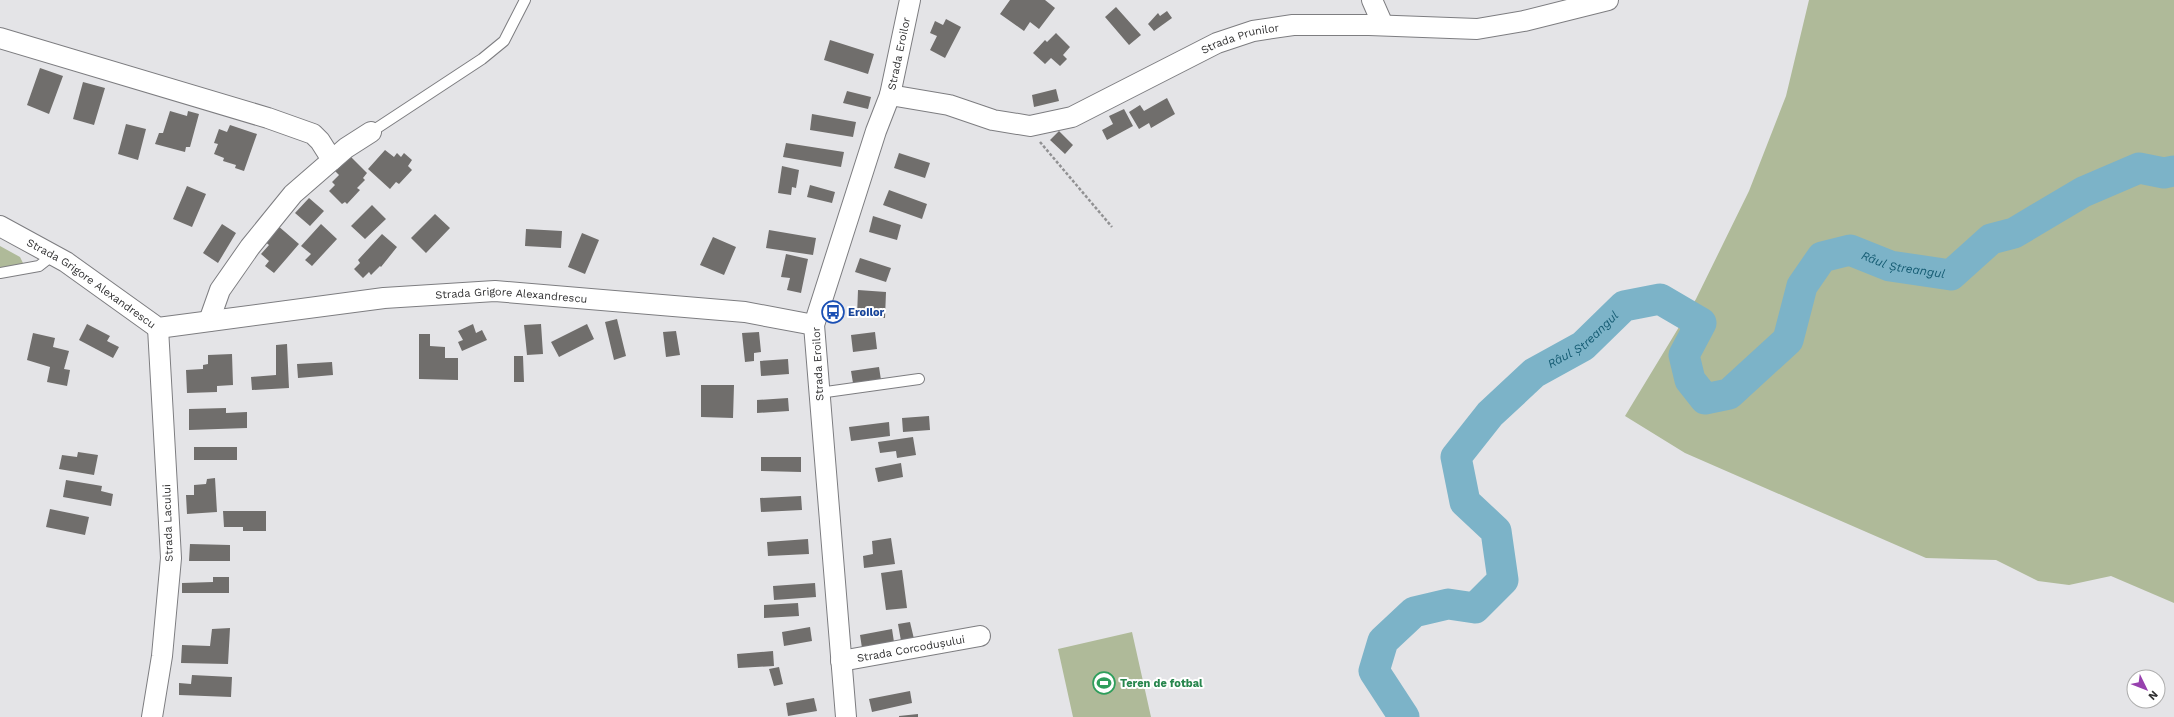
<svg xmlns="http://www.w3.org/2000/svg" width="2174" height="717" font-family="'Work Sans',sans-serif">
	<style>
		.green { fill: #afba99 }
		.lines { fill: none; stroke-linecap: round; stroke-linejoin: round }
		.river { stroke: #7cb3c8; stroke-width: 31 }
		.building { fill: #706e6c }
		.lane-casing { stroke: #7d7d80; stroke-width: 12 }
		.street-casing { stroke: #7d7d80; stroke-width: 22 }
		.path { stroke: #919193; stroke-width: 2.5; stroke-dasharray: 3 2; stroke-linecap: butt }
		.lane { stroke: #fff; stroke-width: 10 }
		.street { stroke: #fff; stroke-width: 20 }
		.labels { text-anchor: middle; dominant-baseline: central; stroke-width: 4; stroke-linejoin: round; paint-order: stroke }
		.street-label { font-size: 11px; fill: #313132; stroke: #fff }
		.transit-label { font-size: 11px; font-weight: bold; fill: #164399; stroke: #fff; text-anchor: start }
		.leisure-label { font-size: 11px; font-weight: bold; fill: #27864d; stroke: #fff; text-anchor: start }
		.water-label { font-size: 12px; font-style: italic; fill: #155c73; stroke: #fff }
	</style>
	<rect width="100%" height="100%" fill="#e4e4e7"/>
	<path class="green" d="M1809 0H2174V603L2111 576 2069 585 2038 581 1996 560 1926 558 1685 453 1625 416 1696 299 1749 191 1786 96Z
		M0 246 20 257 23 263 16 268 0 270Z
		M1132 632 1151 717H1073L1058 649Z"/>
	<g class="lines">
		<path class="river" id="s1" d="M1404 717 1374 671 1383 641 1414 612 1448 604 1475 608 1503 580 1496 531 1465 502 1456 457 1490 414 1534 373 1583 346 1624 306 1660 299 1701 323 1684 355 1690 380 1705 399 1729 394 1788 340 1802 286 1822 257 1850 250 1890 266 1951 275 1991 239 2014 233 2083 192 2139 168 2164 173 2174 171"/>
	</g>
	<path class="building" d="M1010 0H1045L1055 8 1039 29 1030 22 1024 31 1000 14Z
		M1116 7 1141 35 1129 45 1105 17Z
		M1167 11 1172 18 1154 31 1148 24 1158 13 1160 16Z
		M946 19 961 27 945 58 930 50 937 36 930 33 935 21 943 25Z
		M1056 33 1070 47 1063 55 1067 59 1060 66 1051 58 1045 64 1033 53 1045 40 1047 42Z
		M830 40 874 54 868 74 824 60Z
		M40 68 63 76 49 114 27 105Z
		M83 82 105 88 94 125 73 119Z
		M1056 89 1059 101 1034 107 1032 95Z
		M847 91 871 97 868 109 843 103Z
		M1167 98 1175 114 1151 128 1149 123 1139 129 1129 112 1140 105 1144 111Z
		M1124 109 1133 126 1107 140 1102 130 1113 124 1109 116Z
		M170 111 187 116 188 111 199 114 190 147H186L185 152 155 144 159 133H163Z
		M812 114 856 122 853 137 810 130Z
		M126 124 146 129 138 160 118 154Z
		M230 125 257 134 244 171 235 168 236 165 223 161 224 158 214 154 218 144 214 143 219 129 227 132Z
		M1059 131 1073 145 1065 154 1050 140Z
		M786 143 844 152 841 167 783 157Z
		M385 150 394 157 397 153 401 157 404 153 412 160 408 166 412 170 399 184 396 182 390 189 368 169Z
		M899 153 930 163 925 178 894 168Z
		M350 156 367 173 363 178 365 180 357 188 360 190 347 204 345 202 342 204 329 191 335 185 332 182 339 175 335 171Z
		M782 166 799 170 796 188 792 187 791 195 778 193Z
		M810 185 835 192 832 203 807 197Z
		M187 186 206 194 192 227 173 219Z
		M889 190 927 204 922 219 883 205Z
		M309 198 324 211 310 226 295 213Z
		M372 205 386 219 365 239 351 226Z
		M435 214 450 228 426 253 411 238Z
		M873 216 901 225 897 240 869 232Z
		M222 224 236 233 218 263 203 253Z
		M321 224 337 239 312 266 305 260 311 254 301 246Z
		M277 225 299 244 274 273 265 266 269 261 261 254 269 245 264 241Z
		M526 229 562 231 561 248 525 246Z
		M769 230 816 238 813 255 766 248Z
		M582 233 599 240 585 274 568 267Z
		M382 234 397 247 381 267 380 266 371 275 369 272 363 278 354 269 360 263 358 260Z
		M713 237 736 247 724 275 700 265Z
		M786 254 808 259 801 293 787 290 790 278 781 277Z
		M860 258 891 268 886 282 855 272Z
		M858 290 886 292 885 318 857 316Z
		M617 319 626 356 614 360 605 322Z
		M87 324 110 336 107 341 119 347 113 358 79 340Z
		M473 324 476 333 482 330 487 340 462 351 458 342 463 340 458 331Z
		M541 324 543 354 527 355 524 325Z
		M587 324 594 339 559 357 551 342Z
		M676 331 680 355 666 357 663 332Z
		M759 332 761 352 754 353V361L745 362 742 333Z
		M875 332 877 349 853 352 851 335Z
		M33 333 55 338 53 347 69 351 64 369 70 370 67 386 47 382 50 367 27 360Z
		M419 334H430V346L445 347V358H458V380L419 379Z
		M287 344 289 388 252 390 251 377 276 375V345Z
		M232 354 233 385 217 386V392L187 393 186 370 203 369V365L208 364V355Z
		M514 356H523L524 382H514Z
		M788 359 789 374 761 376 760 361Z
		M332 362 333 375 298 378 297 364Z
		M879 367 881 380 853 383 851 371Z
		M701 385H734L733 418 701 417Z
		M788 398 789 411 757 413V400Z
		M226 408V413L247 412V428L189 430V409Z
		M929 416 930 430 903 432 902 418Z
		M889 422 890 436 851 441 849 427Z
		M913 437 916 455 897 458 896 451 880 453 878 442Z
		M194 447H237V460H194Z
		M78 452 98 455 94 475 59 469 62 455 77 457Z
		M761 457H801V472L761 471Z
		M901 463 903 477 878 482 875 468Z
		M215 478 217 512 187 514 186 495H194V485L206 484 207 479Z
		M66 480 102 486 101 491 113 494 111 506 63 497Z
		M801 496 802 510 761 512 760 498Z
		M50 509 89 517 85 535 46 527Z
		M223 511H266V531H243V527H224Z
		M891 538 895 564 864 568 863 556 873 554 872 541Z
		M808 539 809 554 768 556 767 542Z
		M190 544 230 545V561H189Z
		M902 570 907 608 886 610 881 573Z
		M213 577H229V593H182V583L213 582Z
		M815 583 816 597 774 600 773 586Z
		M798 603 799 616 764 618V605Z
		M910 622 914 639 901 641 898 624Z
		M810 627 812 641 784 646 782 632Z
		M230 628 228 664 181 663 182 645 210 646 212 629Z
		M892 629 894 642 862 648 860 635Z
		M773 651 774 666 738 668 737 654Z
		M779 667 783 684 774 686 769 669Z
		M192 675 232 677 231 697 179 695V683L191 684Z
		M910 691 912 703 872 712 869 699Z
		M814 698 817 711 788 716 786 703Z
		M918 714V717H899V716Z"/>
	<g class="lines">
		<g class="lane-casing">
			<path id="lane" d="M371 132 482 59 504 41 525 0
				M0 273 39 266 53 255
				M819 393 919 379"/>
		</g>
		<g class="street-casing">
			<g id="street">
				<path d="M1372 0 1383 25"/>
				<path d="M0 38 268 118 313 134 320 141 332 160"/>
				<path id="s2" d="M890 95 949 105 993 120 1030 126 1072 117 1217 43 1253 31 1293 25H1369L1477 29 1524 21 1608 0"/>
				<path id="s3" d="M0 226 66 262 158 328 384 298 495 291 745 312 814 325"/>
				<path d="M209 321 220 290 250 247 293 194 346 148 371 132"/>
				<path id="s4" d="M841 661 980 636"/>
				<path d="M152 717 162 656 171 558 158 328"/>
				<path id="s5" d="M846 717 814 325 876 131 890 95 910 0"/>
			</g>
		</g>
		<path class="path" d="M1040 142 1112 227"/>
		<use href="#lane" class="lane"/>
		<use href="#street" class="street"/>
	</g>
	<defs>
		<g id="bus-ring" transform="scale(1.15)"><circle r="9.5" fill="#fff" stroke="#1a4fb4" stroke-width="1.5"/><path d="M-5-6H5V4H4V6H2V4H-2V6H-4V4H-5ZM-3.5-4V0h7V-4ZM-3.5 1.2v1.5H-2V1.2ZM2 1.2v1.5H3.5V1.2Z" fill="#1a4fb4"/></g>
		<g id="stadium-ring" transform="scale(1.15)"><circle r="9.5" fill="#fff" stroke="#2e9e5b" stroke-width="1.5"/><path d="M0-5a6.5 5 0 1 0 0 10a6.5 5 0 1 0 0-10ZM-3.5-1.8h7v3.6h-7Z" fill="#2e9e5b"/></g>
	</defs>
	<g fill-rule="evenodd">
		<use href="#bus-ring" x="833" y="312"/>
		<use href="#stadium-ring" x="1104" y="683"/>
	</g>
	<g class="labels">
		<g class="street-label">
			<text stroke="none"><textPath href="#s2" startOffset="373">Strada Prunilor</textPath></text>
			<text stroke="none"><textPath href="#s5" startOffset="678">Strada Eroilor</textPath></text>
			<text stroke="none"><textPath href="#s3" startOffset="108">Strada Grigore Alexandrescu</textPath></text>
			<text stroke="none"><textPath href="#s3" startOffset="544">Strada Grigore Alexandrescu</textPath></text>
			<text transform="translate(818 364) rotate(-93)">Strada Eroilor</text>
			<text transform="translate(168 523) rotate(-92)">Strada Lacului</text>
			<text stroke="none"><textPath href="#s4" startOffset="71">Strada Corcodușului</textPath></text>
		</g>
		<g class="transit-label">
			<text x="848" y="312">Eroilor</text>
		</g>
		<g class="leisure-label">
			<text x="1120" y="683">Teren de fotbal</text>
		</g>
		<g class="water-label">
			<text stroke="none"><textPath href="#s1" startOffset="1047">Râul Ștreangul</textPath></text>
			<text stroke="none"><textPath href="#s1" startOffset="543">Râul Ștreangul</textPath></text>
		</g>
	</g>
	<g transform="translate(2146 689) rotate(133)"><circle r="19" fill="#ffffff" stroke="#adadad"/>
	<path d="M0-3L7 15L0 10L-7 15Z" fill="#9741ae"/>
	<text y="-6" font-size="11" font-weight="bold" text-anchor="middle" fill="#313132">N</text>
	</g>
</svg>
